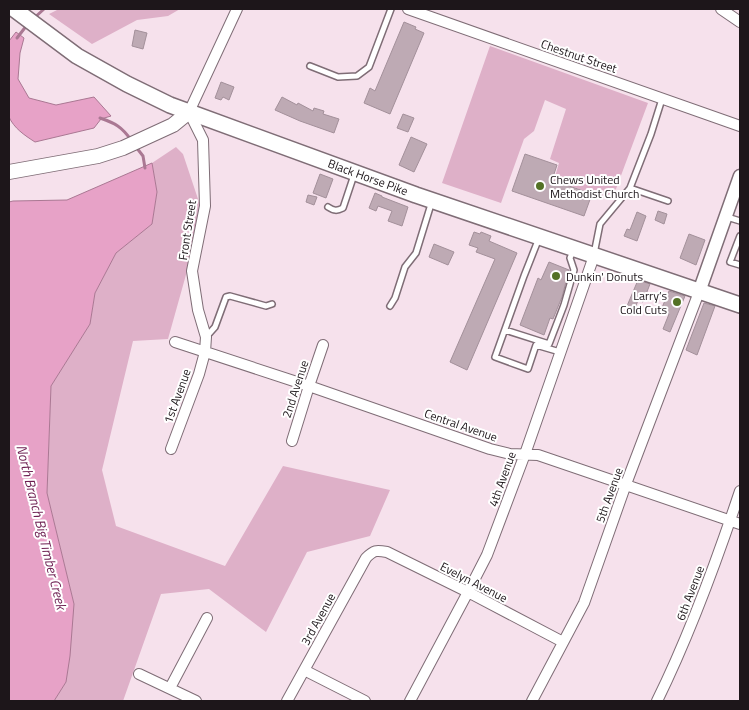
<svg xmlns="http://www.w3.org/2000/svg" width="749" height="710" font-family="'Titillium Web',sans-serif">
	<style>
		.green { fill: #deb0c8 }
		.water { fill: #e7a2c7; stroke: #aa7893 }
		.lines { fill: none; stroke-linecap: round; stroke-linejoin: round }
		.stream { stroke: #aa7893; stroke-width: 3 }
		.building { fill: #beaab4; stroke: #a3909a }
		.service-casing { stroke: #7f6d76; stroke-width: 8 }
		.minor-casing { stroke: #7f6d76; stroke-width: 12 }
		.tertiary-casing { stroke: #7f6d76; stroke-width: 15 }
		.secondary-casing { stroke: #7f6d76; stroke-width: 16 }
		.primary-casing { stroke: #7f6d76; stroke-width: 18 }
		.service { stroke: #fff; stroke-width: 5 }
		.minor { stroke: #fff; stroke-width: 10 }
		.tertiary { stroke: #fff; stroke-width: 12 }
		.secondary { stroke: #fff; stroke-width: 14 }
		.primary { stroke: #fff; stroke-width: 15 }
		.poi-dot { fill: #537125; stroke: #fff; stroke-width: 2 }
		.labels { text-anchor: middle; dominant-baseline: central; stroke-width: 4; stroke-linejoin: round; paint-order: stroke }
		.street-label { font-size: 12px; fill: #1d161a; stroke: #fff }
		.poi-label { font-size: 12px; fill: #1d161a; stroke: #fff; text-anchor: start }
		.water-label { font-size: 14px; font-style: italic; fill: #6c1d50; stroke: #fff }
	</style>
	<rect width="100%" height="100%" fill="#f6e1ec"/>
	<path class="green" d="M59 9H180L168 16 137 20 92 44 49 14Z
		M490 46 648 103 616 189 607 196 596 195 554 180 559 163 550 159 566 109 545 100 534 131 524 139 501 203 442 183Z
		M176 147 183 154 203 214 168 339 133 341 102 470 116 526 225 566 283 466 390 490 370 536 307 552 266 632 209 589 161 594 123 701H54L66 682 74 604 47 493 51 386 90 324 95 293 116 253 152 224 157 192 152 163Z"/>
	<path class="water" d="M16 32 24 38 20 53 18 79 29 98 56 105 94 97 111 116 101 119 94 128 35 142C24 135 14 128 9 117V41Z
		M152 163 157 192 152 224 116 253 95 293 90 324 51 386 47 493 74 604 70 656 66 682 54 701H9V202L13 201 67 200Z"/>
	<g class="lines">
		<path class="stream" d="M33 19 44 9
			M17 38 27 25
			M100 118C115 123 122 127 131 140
			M136 147 143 156 145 168"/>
	</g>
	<path class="building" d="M404 22 416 27 415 29 424 33 390 114 364 103 370 88 375 91Z
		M135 30 147 33 143 49 132 46Z
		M221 82 234 87 229 100 223 97 221 100 215 98Z
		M282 97 297 105 298 103 313 111 314 108 324 111 323 114 339 119 334 133 300 121 275 110Z
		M403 114 414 118 408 132 397 128Z
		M411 137 427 144 414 172 399 165Z
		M525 154 557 165 552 180 592 194 584 216 512 191Z
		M320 174 333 179 326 198 313 193Z
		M375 193 382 196V197L408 207 402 226 388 221 392 211 378 206 376 211 369 208Z
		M308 195 317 197 314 205 306 202Z
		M658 211 667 214 664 224 655 220Z
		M637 212 646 216 637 241 624 236 627 229 630 230Z
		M474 232 480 234 481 232 491 236 489 241 517 253 467 370 450 362 495 259 476 252 478 248 469 245Z
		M689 234 705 240 696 265 680 258Z
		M434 244 454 252 448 265 429 257Z
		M549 262 569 270 562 297 553 319 550 318 544 335 520 325 538 278 541 280Z
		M638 280 650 284 643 302 638 300 635 309 627 306Z
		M669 291 685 296 670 332 663 329 669 314 661 310Z
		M704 303 715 306 697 355 686 350Z"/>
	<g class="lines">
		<g class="service-casing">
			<path id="service" d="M310 66 338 77 357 76 369 67 391 9
				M630 188 668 201
				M328 207C334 211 337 211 343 208L354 175
				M727 217 740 221
				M740 236 730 262 740 265
				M539 238 524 276 495 357 528 369 536 345 560 352
				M594 254 600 224 630 188 651 134 662 99
				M390 306 395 298 405 267 416 253 432 201
				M505 330 549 344 564 305 574 270 570 258 573 251
				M206 337 215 327 226 297 230 296 266 306 272 304"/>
		</g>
		<g class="minor-casing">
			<path id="minor" d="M408 9 740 126
				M721 9 740 22
				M175 342 309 386 490 449 510 454 538 455 740 524
				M292 441 309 386 323 345
				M171 449 199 374 205 352 206 337 198 310 192 271 205 206 203 140 189 112 237 9
				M304 670 365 701
				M139 674 196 701
				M170 688 207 618
				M287 701 366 558C374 550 376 550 387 552L468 592 563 642
				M410 701 468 592 487 555 525 454 594 256
				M532 701 584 603 626 484 699 292
				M657 701C690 634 716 563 740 491"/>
		</g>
		<g class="tertiary-casing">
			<path id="tertiary" d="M699 292 740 176"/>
		</g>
		<g class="secondary-casing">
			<path id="secondary" d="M9 172 98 156 123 148 173 125 189 112"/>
		</g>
		<g class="primary-casing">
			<path id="primary" d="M14 9 77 56 127 84 170 105 416 195 740 305"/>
		</g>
		<use href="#service" class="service"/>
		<use href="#minor" class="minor"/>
		<use href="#tertiary" class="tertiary"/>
		<use href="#secondary" class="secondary"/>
		<use href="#primary" class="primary"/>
	</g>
	<g class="poi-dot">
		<circle cx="540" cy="186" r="5"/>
		<circle cx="556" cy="276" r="5"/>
		<circle cx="677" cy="302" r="5"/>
	</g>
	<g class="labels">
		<g class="street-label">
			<text transform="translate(579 56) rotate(19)">Chestnut Street</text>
			<text transform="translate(368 177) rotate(20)">Black Horse Pike</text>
			<text transform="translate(187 230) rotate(-81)">Front Street</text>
			<text transform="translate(295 389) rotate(-72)">2nd Avenue</text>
			<text transform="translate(177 396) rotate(-70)">1st Avenue</text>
			<text transform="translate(461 425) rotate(19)">Central Avenue</text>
			<text transform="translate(502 479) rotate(-70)">4th Avenue</text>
			<text transform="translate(609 495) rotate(-70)">5th Avenue</text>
			<text transform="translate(474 582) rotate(27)">Evelyn Avenue</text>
			<text transform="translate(690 593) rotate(-69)">6th Avenue</text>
			<text transform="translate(318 619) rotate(-61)">3rd Avenue</text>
		</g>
		<g class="poi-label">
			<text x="550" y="179">Chews United<tspan x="550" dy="14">Methodist Church</tspan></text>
			<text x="566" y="276">Dunkin' Donuts</text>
			<text x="667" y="295" text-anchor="end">Larry’s<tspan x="667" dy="14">Cold Cuts</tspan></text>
		</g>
		<g class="water-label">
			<text transform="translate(42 527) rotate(76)">North Branch Big Timber Creek</text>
		</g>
	</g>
	<rect width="749" height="710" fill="none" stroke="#1d161a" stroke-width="20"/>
</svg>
